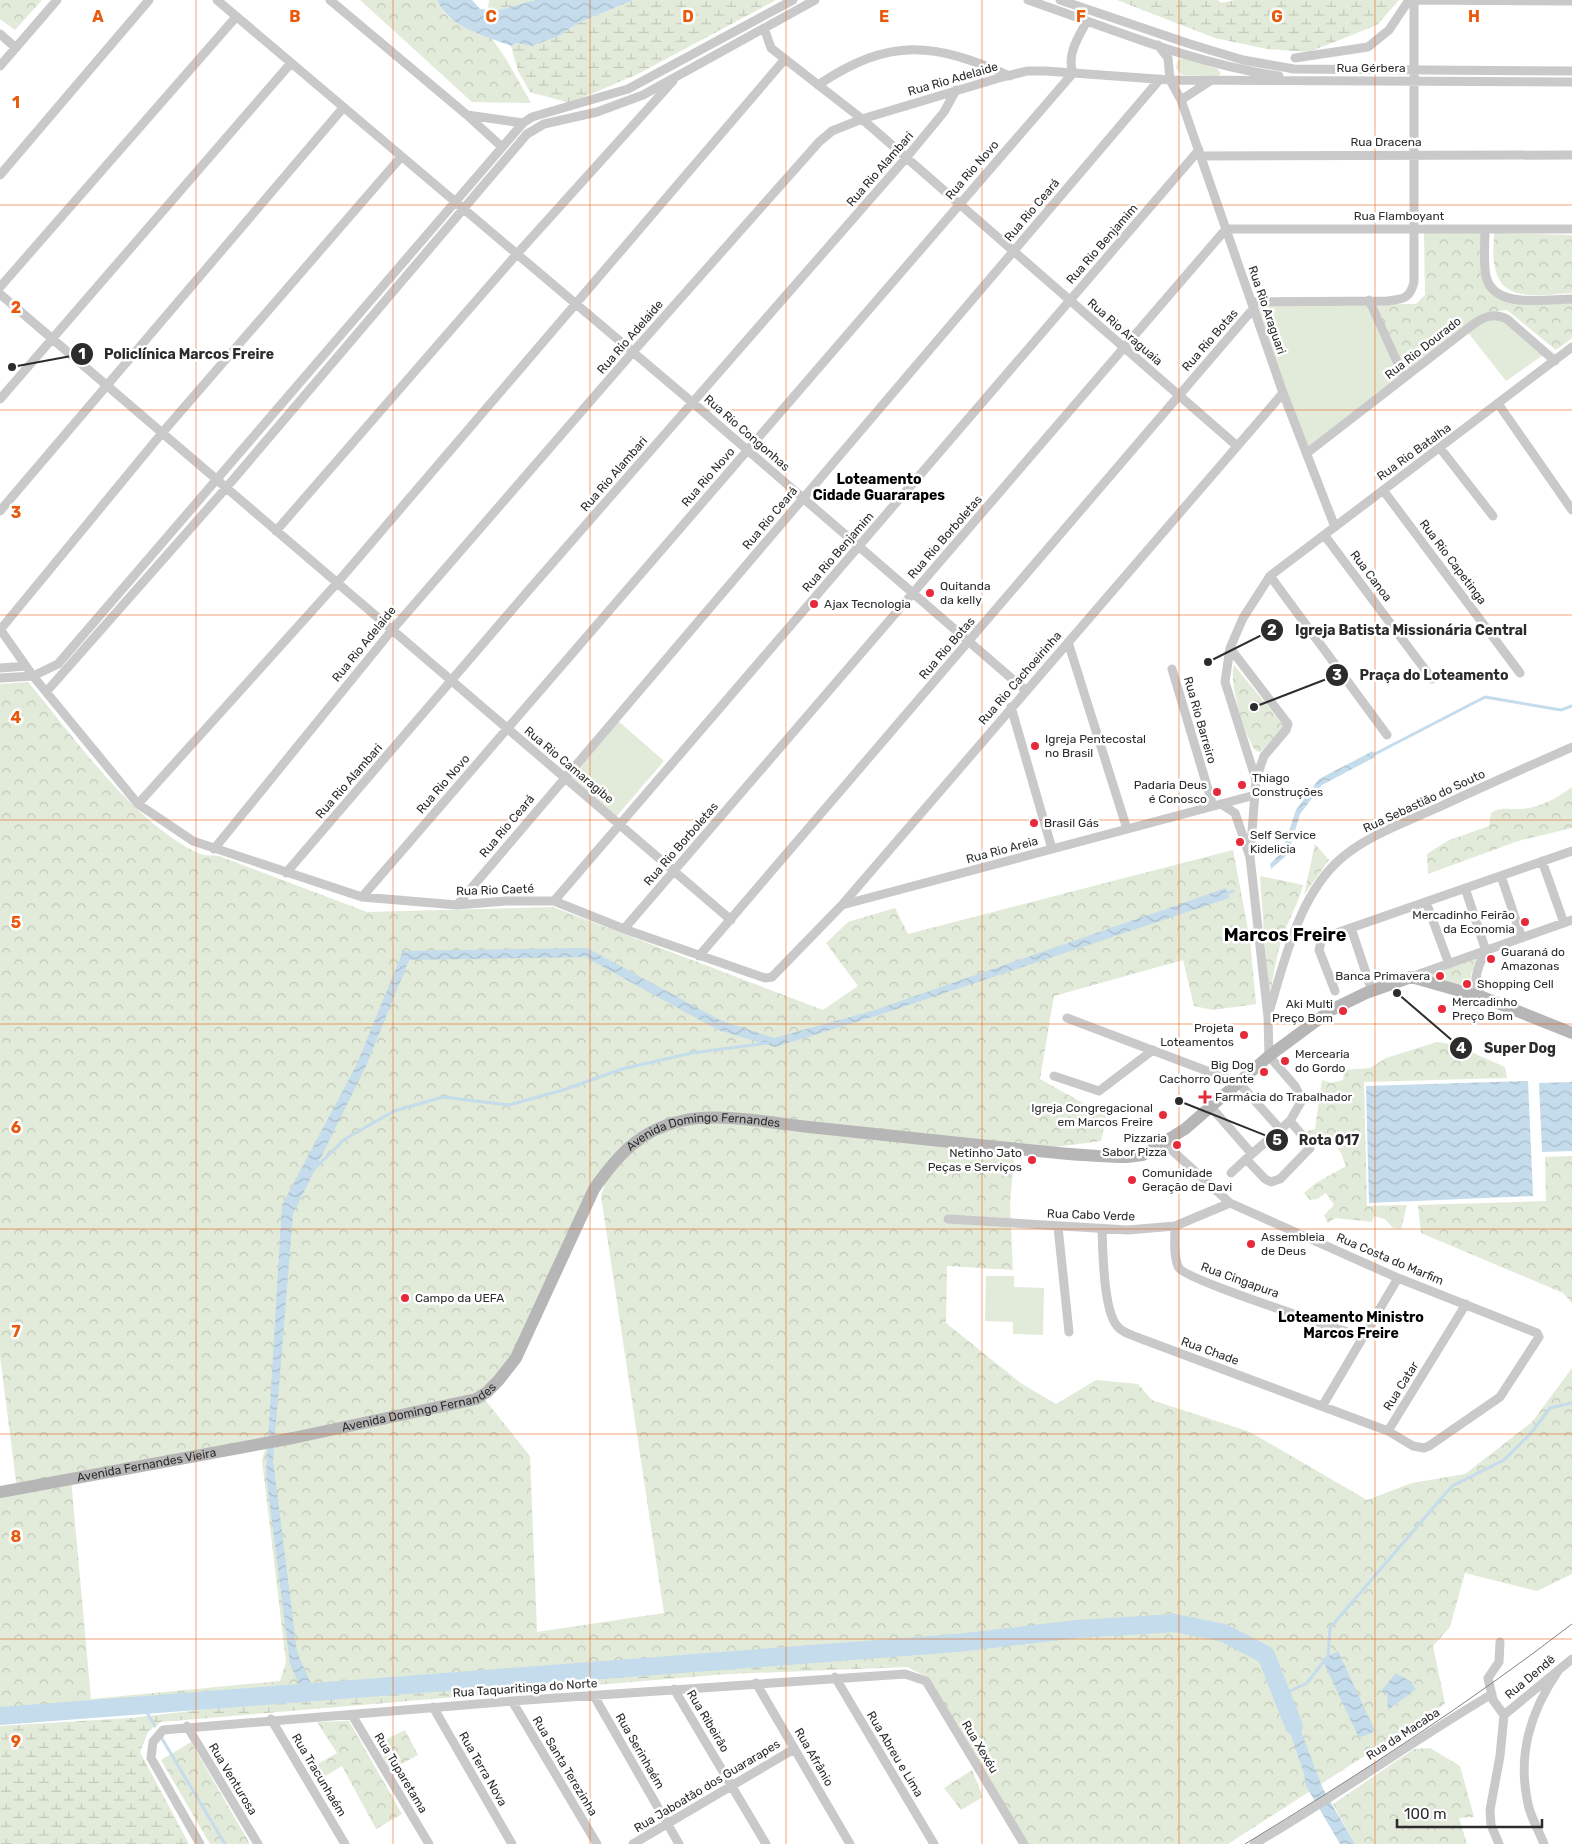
<svg xmlns="http://www.w3.org/2000/svg" width="1572" height="1844" font-family="Rubik,sans-serif">
	<style>
		.grass { fill: #e2ead9 }
		.forest { fill: url(#forest-crowns); fill-rule: evenodd }
		.wetland { fill: url(#wetland-marsh) }
		.water { fill: url(#water-waves) }
		.lines { fill: none; stroke-linecap: round; stroke-linejoin: round }
		.stream { stroke: #c4dceb; stroke-width: 3 }
		.river { stroke: #c4dceb; stroke-width: 18 }
		.street { stroke: #c9c9c9; stroke-width: 9 }
		.secondary { stroke: #b6b6b6; stroke-width: 12 }
		.tram { stroke: #818181; stroke-width: 1 }
		.grid { fill: none; stroke: #e8590c; stroke-width: 1; stroke-opacity: 0.55 }
		.poi-dot { fill: #e62a3a; stroke: #fff; stroke-width: 2 }
		.labels { text-anchor: middle; dominant-baseline: central; stroke-width: 5; stroke-linejoin: round; paint-order: stroke }
		.street-label { font-size: 12px; fill: #2c2c2c; stroke: #fff }
		.poi-label { font-size: 12px; fill: #2c2c2c; stroke: #fff; text-anchor: start }
		.neighbourhood-label { font-size: 14px; font-weight: bold; fill: #000; stroke: #fff }
		.district-label { font-size: 18px; font-weight: bold; fill: #000; stroke: #fff }
		.grid-label { font-size: 16px; text-anchor: middle; font-weight: bold; fill: #e8590c; stroke: #fff; stroke-width: 5; stroke-linejoin: round; paint-order: stroke }
		.leader { fill: none; stroke: #2c2c2c; stroke-width: 2 }
		.callout-dot { fill: #2c2c2c; stroke: #fff; stroke-width: 2 }
		.mark-label { font-size: 15px; text-anchor: middle; font-weight: bold; fill: #fff }
		.callout-label { font-size: 14px; text-anchor: middle; font-weight: bold; fill: #2c2c2c; stroke: #fff; stroke-width: 5; stroke-linejoin: round; paint-order: stroke }
	</style>
	<defs>
		<pattern id="forest-crowns" width="20" height="18" patternUnits="userSpaceOnUse" patternTransform="scale(1.25)"><rect width="20" height="18" fill="#e2ead9"/><path d="M2 6a3 3 0 1 1 6 0M12 15a3 3 0 1 1 6 0" fill="none" stroke="#c2c9ba"/></pattern>
		<pattern id="wetland-marsh" width="20" height="14" patternUnits="userSpaceOnUse" patternTransform="scale(1.25)"><rect width="20" height="14" fill="#e2ead9"/><path d="M1 5h8M5 5V1M11 12h8M15 12V8" fill="none" stroke="#c2c9ba"/></pattern>
		<pattern id="water-waves" width="16" height="10" patternUnits="userSpaceOnUse" patternTransform="scale(1.25)"><rect width="16" height="10" fill="#c4dceb"/><path d="M0 5q4-4 8 0t8 0" fill="none" stroke="#a9bdca"/></pattern>
	</defs>
	<rect width="100%" height="100%" fill="#fff"/>
	<path class="grass" d="M1183 58 1218 69 1221 74 1217 76 1182 75 1176 68 1178 60Z
		M1369 300 1404 377 1307 453 1252 302Z
		M1493 314 1546 353 1506 381 1466 330Z
		M617 720 664 761 615 818 568 777Z
		M986 1276H1014V1295V1287L1044 1288 1043 1335 1013 1334V1322L985 1321Z"/>
	<path class="forest" d="M0 0H42L15 30 0 19Z
		M360 0H437C449 31 479 23 492 39 507 58 519 82 531 103L472 102Z
		M1482 232 1490 293 1510 302H1572V338L1556 350 1507 310 1492 312 1405 374 1374 304H1416L1425 295 1424 233Z
		M1494 233 1572 235V293C1547 294 1505 304 1496 272 1492 261 1494 245 1494 233Z
		M1234 665 1285 727 1260 752 1256 751C1245 738 1228 681 1234 665Z
		M28 682C75 738 133 823 200 854 205 856 213 855 219 856L367 912 553 907 823 1010 858 986 826 943 848 922 895 908 908 934 1233 850 1250 940 1256 1004 1213 1010 1194 1006 1183 960 1054 996 1040 1079 1106 1116 1101 1141 1033 1150 1015 1148 1010 1203 1013 1270 947 1266 946 1323 1022 1384 1056 1404 1096 1380 1138 1384 1152 1400 1250 1432 1367 1500 1412 1483 1465 1474 1532 1422 1572 1368V1574L1537 1591 1465 1573 1450 1627 1433 1646 1445 1704 1228 1844H1027L927 1677 907 1667 859 1664 670 1665 0 1716V1492L17 1489 0 1356V684ZM611 1166 601 1196 664 1613 537 1632 530 1456 482 1396 516 1357ZM267 1444 262 1460 286 1662 280 1681 91 1699 71 1479Z
		M1572 787V828L1518 841 1428 874 1427 854 1447 841 1489 826 1491 813C1502 806 1509 810 1521 809 1539 808 1558 798 1572 787Z
		M1315 844 1329 860 1304 895Z
		M1260 876 1303 885C1299 901 1292 913 1286 928 1276 952 1273 978 1269 1004Z
		M1481 956 1471 974 1473 988 1428 976Z
		M1437 1042 1453 1044 1505 1067 1507 1078 1364 1082 1367 1206 1407 1205 1401 1229 1393 1228 1385 1219 1374 1216 1372 1222 1335 1218 1328 1223 1324 1215 1334 1205 1326 1193 1317 1199 1310 1200 1304 1193 1316 1183 1346 1166 1341 1153 1328 1135 1313 1143 1304 1132 1315 1129 1322 1080 1331 1083 1343 1080 1344 1070 1370 1068 1386 1058Z
		M1572 1156V1303L1563 1293 1421 1233 1418 1205 1546 1201 1545 1157Z
		M349 1721 402 1814 376 1829 342 1766 317 1781 309 1769 337 1753 317 1722Z
		M405 1730 418 1755 390 1770 378 1747 385 1740Z
		M191 1742 250 1844H210L161 1760Z
		M1430 1748 1460 1766 1474 1817 1459 1818 1467 1844H1355L1333 1804 1414 1749Z
		M972 1770 983 1797 961 1810 944 1788Z"/>
	<path class="wetland" d="M489 0H535L496 11 488 10Z
		M633 0H776L638 74 570 103 530 92 518 71 511 46 517 43 532 46 559 36 578 23Z
		M1117 0H1218L1221 3 1235 0H1399L1377 25 1309 52 1267 49 1215 38Z
		M728 1664H859L907 1667 727 1674 161 1722 148 1732 140 1752 189 1844H0V1726L130 1718 314 1697Z"/>
	<path class="water" d="M437 0H472L480 9 496 11 535 0H633L578 23 559 36 532 46 517 43 511 46C486 36 448 27 437 0Z
		M1373 751 1375 757 1322 785 1300 814 1288 854 1271 869 1270 864 1282 852 1296 810 1319 779Z
		M1226 888 1229 898 876 1016 775 1047 718 1030 585 957 409 960 366 1066 293 1214 273 1460 297 1652 315 1692 303 1693 290 1664 266 1474 282 1205 357 1064 403 951 587 948 720 1020 774 1038 872 1011Z
		M1528 1081 1533 1196 1369 1203 1366 1086Z
		M1572 1082V1151L1542 1152 1539 1083Z
		M1338 1651 1375 1731 1359 1738 1322 1659Z
		M1396 1673 1411 1682 1416 1689 1388 1710 1387 1694 1381 1691Z
		M1281 1705H1291L1323 1789 1355 1844H1340L1306 1786 1304 1774Z"/>
	<g class="lines">
		<path class="stream" d="M1371 756 1485 697 1561 710 1572 706
			M1225 894 1233 891
			M311 1172 345 1139 394 1111 443 1097 509 1105 563 1090 622 1069 692 1053 768 1043
			M1282 1695 1307 1683 1328 1656 1330 1628 1452 1486 1504 1460 1531 1433 1550 1408 1572 1403
			M142 1705 155 1726
			M161 1737 225 1844"/>
		<path class="river" d="M0 1716 957 1643 1078 1629 1175 1623 1224 1633 1266 1655 1294 1726"/>
		<path class="street" d="M217 0 693 403 1025 690
			M330 0 467 115 523 123
			M1028 0C1110 28 1193 64 1279 76
			M1060 0 1190 44 1243 60 1294 69 1572 71
			M1414 0 1572 1
			M764 28 771 48 785 59
			M0 34 16 48
			M1158 45 1168 58 1170 80 1572 82
			M1295 58 1368 47 1389 30 1409 0
			M0 66 57 0
			M818 85C890 37 933 42 1010 76
			M1181 100 1210 81
			M467 115 502 147
			M1201 156 1572 155
			M0 175 149 0
			M1485 229C1485 244 1483 261 1486 276 1493 310 1546 299 1572 299
			M0 287 236 17
			M0 294 731 920
			M1369 300 1404 377
			M1252 302 1387 301C1403 299 1410 299 1414 282V0
			M0 399 291 63
			M1499 405 1572 510
			M1440 448 1493 516
			M1307 453 1471 326C1483 317 1493 312 1507 319L1555 361
			M1383 490 1520 673
			M0 511 343 108
			M276 531 516 255 673 81
			M1325 536 1432 679
			M1270 576 1387 735
			M0 629 33 676 138 804 193 841 362 897 457 905 506 901H554L624 929 765 978 772 977 842 905 1283 393
			M0 630 162 433 401 157
			M1068 642 1127 829
			M1230 648 1288 724 1286 730 1264 756 1256 779
			M0 668 26 666
			M1172 669 1213 806
			M0 678 33 676 58 664 523 123 532 117 628 89 793 0
			M47 691 226 488 527 134 544 124 597 112 643 95 815 0
			M1011 707 1052 849
			M138 804 337 583 785 59 862 119 1236 445
			M1221 804 1235 813 1250 857 1268 1017 1269 1056 1295 1086 1302 1100 1290 1121 1246 1159 1265 1179 1271 1182 1280 1179 1310 1148 1308 1142 1290 1121
			M214 849 392 630 632 353 819 142 832 131 862 119 999 78 1027 71H1046L1170 80 1181 100 1283 393 1335 527
			M1250 857 1256 780 1225 682 1230 648 1243 618 1270 576 1572 347
			M1542 861 1564 923
			M286 873 528 591 906 158 944 112 956 90
			M1501 876 1522 938
			M1465 888 1486 951C1478 966 1469 986 1485 998
			M362 897 1073 73C1066 55 1079 36 1087 21
			M554 901 1199 150
			M1426 902 1449 964
			M457 905 1160 79
			M842 905 1255 795
			M1351 928 1372 991
			M624 929 1226 229H1572
			M699 956 1253 309
			M1411 977 1572 920
			M1335 991 1319 950 1322 938 1572 851
			M1269 1012C1284 963 1297 902 1335 864 1361 838 1403 823 1437 808 1482 787 1527 767 1572 747
			M1067 1018 1239 1083 1280 1129
			M1054 1076 1099 1091 1153 1050
			M1211 1107 1252 1154
			M1231 1173 1246 1159
			M948 1219 1128 1230 1175 1226 1230 1203
			M1175 1226C1175 1237 1173 1258 1179 1268 1188 1281 1337 1328 1362 1337
			M1058 1227 1069 1332
			M1102 1230C1103 1251 1103 1314 1119 1328 1124 1333 1132 1335 1139 1338L1388 1431 1413 1446 1424 1448 1429 1446 1500 1397 1539 1337 1537 1333 1398 1278 1230 1203 1165 1144
			M1323 1405 1398 1278
			M1388 1431 1466 1304
			M1500 1642 1499 1662 1488 1678 1493 1700 1504 1715
			M835 1677 934 1844
			M756 1683 850 1844
			M674 1689 766 1844
			M594 1696 679 1844
			M512 1701 597 1844
			M433 1707 512 1844
			M352 1715 429 1844
			M1504 1715 1572 1659
			M271 1719 345 1844
			M187 1726 258 1844
			M200 1844 151 1758 153 1742 163 1730 512 1701 905 1674 926 1681 1024 1844
			M633 1844 794 1749
			M1254 1844C1335 1797 1411 1742 1492 1694
			M1499 1844 1491 1825 1490 1810 1500 1756 1504 1715
			M1544 1844C1539 1831 1531 1818 1528 1804 1517 1755 1530 1712 1558 1671"/>
		<path class="secondary" id="s1" d="M0 1492 293 1438 476 1399 487 1392 498 1381 516 1358 594 1189C617 1156 640 1130 681 1121 716 1112 772 1123 809 1127 872 1134 935 1140 998 1147 1041 1151 1084 1157 1127 1157L1143 1155 1185 1129 1269 1056 1331 1010 1366 993 1411 977 1485 998 1572 1033"/>
		<path class="tram" d="M1245 1844C1357 1776 1468 1704 1572 1624"/>
	</g>
	<path class="grid" d="M196 0V1844M393 0V1844M590 0V1844M786 0V1844M982 0V1844M1179 0V1844M1375 0V1844M0 205H1572M0 410H1572M0 615H1572M0 820H1572M0 1024H1572M0 1229H1572M0 1434H1572M0 1639H1572"/>
	<g class="poi-dot">
		<circle cx="930" cy="593" r="5"/>
		<circle cx="814" cy="604" r="5"/>
		<circle cx="1035" cy="746" r="5"/>
		<circle cx="1242" cy="785" r="5"/>
		<circle cx="1217" cy="792" r="5"/>
		<circle cx="1034" cy="823" r="5"/>
		<circle cx="1240" cy="842" r="5"/>
		<circle cx="1525" cy="922" r="5"/>
		<circle cx="1491" cy="959" r="5"/>
		<circle cx="1440" cy="976" r="5"/>
		<circle cx="1467" cy="984" r="5"/>
		<circle cx="1442" cy="1009" r="5"/>
		<circle cx="1343" cy="1011" r="5"/>
		<circle cx="1244" cy="1035" r="5"/>
		<circle cx="1285" cy="1061" r="5"/>
		<circle cx="1264" cy="1072" r="5"/>
		<path d="M1202.5 1089.5h5v5h5v5h-5v5h-5v-5h-5v-5h5z"/>
		<circle cx="1163" cy="1115" r="5"/>
		<circle cx="1177" cy="1145" r="5"/>
		<circle cx="1032" cy="1160" r="5"/>
		<circle cx="1132" cy="1180" r="5"/>
		<circle cx="1251" cy="1244" r="5"/>
		<circle cx="405" cy="1298" r="5"/>
	</g>
	<g class="labels">
		<g class="street-label">
			<text x="1371" y="68">Rua Gérbera</text>
			<text transform="translate(953 79) rotate(-16)">Rua Rio Adelaide</text>
			<text x="1386" y="142">Rua Dracena</text>
			<text transform="translate(880 169) rotate(-49)">Rua Rio Alambari</text>
			<text transform="translate(972 170) rotate(-49)">Rua Rio Novo</text>
			<text transform="translate(1032 210) rotate(-50)">Rua Rio Ceará</text>
			<text x="1399" y="216">Rua Flamboyant</text>
			<text transform="translate(1102 244) rotate(-49)">Rua Rio Benjamim</text>
			<text transform="translate(1267 310) rotate(71)">Rua Rio Araguari</text>
			<text transform="translate(1125 332) rotate(41)">Rua Rio Araguaia</text>
			<text transform="translate(630 337) rotate(-49)">Rua Rio Adelaide</text>
			<text transform="translate(1210 340) rotate(-49)">Rua Rio Botas</text>
			<text transform="translate(1423 348) rotate(-38)">Rua Rio Dourado</text>
			<text transform="translate(747 433) rotate(41)">Rua Rio Congonhas</text>
			<text transform="translate(1414 452) rotate(-36)">Rua Rio Batalha</text>
			<text transform="translate(614 474) rotate(-49)">Rua Rio Alambari</text>
			<text transform="translate(708 477) rotate(-49)">Rua Rio Novo</text>
			<text transform="translate(770 518) rotate(-50)">Rua Rio Ceará</text>
			<text transform="translate(945 537) rotate(-49)">Rua Rio Borboletas</text>
			<text transform="translate(838 552) rotate(-49)">Rua Rio Benjamim</text>
			<text transform="translate(1453 562) rotate(53)">Rua Rio Capetinga</text>
			<text transform="translate(1371 576) rotate(53)">Rua Canoa</text>
			<text transform="translate(364 644) rotate(-51)">Rua Rio Adelaide</text>
			<text transform="translate(947 648) rotate(-49)">Rua Rio Botas</text>
			<text transform="translate(1020 678) rotate(-49)">Rua Rio Cachoeirinha</text>
			<text transform="translate(1200 720) rotate(74)">Rua Rio Barreiro</text>
			<text transform="translate(569 765) rotate(40)">Rua Rio Camaragibe</text>
			<text transform="translate(349 781) rotate(-49)">Rua Rio Alambari</text>
			<text transform="translate(443 784) rotate(-49)">Rua Rio Novo</text>
			<text transform="translate(1424 801) rotate(-25)">Rua Sebastião do Souto</text>
			<text transform="translate(507 826) rotate(-50)">Rua Rio Ceará</text>
			<text transform="translate(681 844) rotate(-49)">Rua Rio Borboletas</text>
			<text transform="translate(1002 850) rotate(-15)">Rua Rio Areia</text>
			<text transform="translate(495 890) rotate(-2)">Rua Rio Caeté</text>
			<text stroke="none"><textPath href="#s1" startOffset="862">Avenida Domingo Fernandes</textPath></text>
			<text transform="translate(1091 1215) rotate(2)">Rua Cabo Verde</text>
			<text transform="translate(1390 1259) rotate(23)">Rua Costa do Marfim</text>
			<text transform="translate(1240 1280) rotate(20)">Rua Cingapura</text>
			<text transform="translate(1210 1351) rotate(20)">Rua Chade</text>
			<text transform="translate(1401 1386) rotate(-58)">Rua Catar</text>
			<text stroke="none"><textPath href="#s1" startOffset="428">Avenida Domingo Fernandes</textPath></text>
			<text stroke="none"><textPath href="#s1" startOffset="149">Avenida Fernandes Vieira</textPath></text>
			<text transform="translate(1530 1677) rotate(-40)">Rua Dendê</text>
			<text transform="translate(525 1688) rotate(-4)">Rua Taquaritinga do Norte</text>
			<text transform="translate(708 1721) rotate(59)">Rua Ribeirão</text>
			<text transform="translate(1403 1734) rotate(-33)">Rua da Macaba</text>
			<text transform="translate(980 1747) rotate(59)">Rua Xexéu</text>
			<text transform="translate(640 1751) rotate(60)">Rua Serinhaém</text>
			<text transform="translate(895 1754) rotate(59)">Rua Abreu e Lima</text>
			<text transform="translate(814 1757) rotate(60)">Rua Afrânio</text>
			<text transform="translate(565 1766) rotate(59)">Rua Santa Terezinha</text>
			<text transform="translate(483 1769) rotate(60)">Rua Terra Nova</text>
			<text transform="translate(401 1773) rotate(59)">Rua Tuparetama</text>
			<text transform="translate(319 1775) rotate(59)">Rua Tracunhaém</text>
			<text transform="translate(233 1779) rotate(59)">Rua Venturosa</text>
			<text transform="translate(707 1786) rotate(-31)">Rua Jaboatão dos Guararapes</text>
		</g>
		<g class="poi-label">
			<text x="940" y="586">Quitanda<tspan x="940" dy="14">da kelly</tspan></text>
			<text x="824" y="604">Ajax Tecnologia</text>
			<text x="1045" y="739">Igreja Pentecostal<tspan x="1045" dy="14">no Brasil</tspan></text>
			<text x="1252" y="778">Thiago<tspan x="1252" dy="14">Construções</tspan></text>
			<text x="1207" y="785" text-anchor="end">Padaria Deus<tspan x="1207" dy="14">é Conosco</tspan></text>
			<text x="1044" y="823">Brasil Gás</text>
			<text x="1250" y="835">Self Service<tspan x="1250" dy="14">Kidelicia</tspan></text>
			<text x="1515" y="915" text-anchor="end">Mercadinho Feirão<tspan x="1515" dy="14">da Economia</tspan></text>
			<text x="1501" y="952">Guaraná do<tspan x="1501" dy="14">Amazonas</tspan></text>
			<text x="1430" y="976" text-anchor="end">Banca Primavera</text>
			<text x="1477" y="984">Shopping Cell</text>
			<text x="1452" y="1002">Mercadinho<tspan x="1452" dy="14">Preço Bom</tspan></text>
			<text x="1333" y="1004" text-anchor="end">Aki Multi<tspan x="1333" dy="14">Preço Bom</tspan></text>
			<text x="1234" y="1028" text-anchor="end">Projeta<tspan x="1234" dy="14">Loteamentos</tspan></text>
			<text x="1295" y="1054">Mercearia<tspan x="1295" dy="14">do Gordo</tspan></text>
			<text x="1254" y="1065" text-anchor="end">Big Dog<tspan x="1254" dy="14">Cachorro Quente</tspan></text>
			<text x="1215" y="1097">Farmácia do Trabalhador</text>
			<text x="1153" y="1108" text-anchor="end">Igreja Congregacional<tspan x="1153" dy="14">em Marcos Freire</tspan></text>
			<text x="1167" y="1138" text-anchor="end">Pizzaria<tspan x="1167" dy="14">Sabor Pizza</tspan></text>
			<text x="1022" y="1153" text-anchor="end">Netinho Jato<tspan x="1022" dy="14">Peças e Serviços</tspan></text>
			<text x="1142" y="1173">Comunidade<tspan x="1142" dy="14">Geração de Davi</tspan></text>
			<text x="1261" y="1237">Assembleia<tspan x="1261" dy="14">de Deus</tspan></text>
			<text x="415" y="1298">Campo da UEFA</text>
		</g>
		<g class="neighbourhood-label">
			<text x="879" y="479">Loteamento<tspan x="879" dy="16">Cidade Guararapes</tspan></text>
			<text x="1351" y="1317">Loteamento Ministro<tspan x="1351" dy="16">Marcos Freire</tspan></text>
		</g>
		<g class="district-label">
			<text x="1285" y="935">Marcos Freire</text>
		</g>
	</g>
	<g class="grid-label">
		<text x="98" y="22">A</text>
		<text x="295" y="22">B</text>
		<text x="491" y="22">C</text>
		<text x="688" y="22">D</text>
		<text x="884" y="22">E</text>
		<text x="1081" y="22">F</text>
		<text x="1277" y="22">G</text>
		<text x="1474" y="22">H</text>
		<text x="16" y="108">1</text>
		<text x="16" y="313">2</text>
		<text x="16" y="518">3</text>
		<text x="16" y="723">4</text>
		<text x="16" y="928">5</text>
		<text x="16" y="1133">6</text>
		<text x="16" y="1337">7</text>
		<text x="16" y="1542">8</text>
		<text x="16" y="1747">9</text>
	</g>
	<path class="leader" d="M12 367L82 354M1208 662L1272 630M1254 707L1337 675M1397 993L1461 1048M1179 1101L1277 1140"/>
	<g class="callout-dot">
		<circle cx="12" cy="367" r="5"/>
		<circle cx="1208" cy="662" r="5"/>
		<circle cx="1254" cy="707" r="5"/>
		<circle cx="1397" cy="993" r="5"/>
		<circle cx="1179" cy="1101" r="5"/>
		<circle cx="82" cy="354" r="12"/>
		<circle cx="1272" cy="630" r="12"/>
		<circle cx="1337" cy="675" r="12"/>
		<circle cx="1461" cy="1048" r="12"/>
		<circle cx="1277" cy="1140" r="12"/>
	</g>
	<g class="mark-label">
		<text x="82" y="359">1</text>
		<text x="1272" y="635">2</text>
		<text x="1337" y="680">3</text>
		<text x="1461" y="1053">4</text>
		<text x="1277" y="1145">5</text>
	</g>
	<g class="callout-label">
		<text x="189" y="359">Policlínica Marcos Freire</text>
		<text x="1411" y="635">Igreja Batista Missionária Central</text>
		<text x="1434" y="680">Praça do Loteamento</text>
		<text x="1520" y="1053">Super Dog</text>
		<text x="1329" y="1145">Rota 017</text>
	</g>
	<path d="M1397 1819v8h145v-8" fill="none" stroke="#2c2c2c" stroke-width="2.5"/>
	<text x="1404" y="1819" font-size="15" fill="#2c2c2c" stroke="#ffffff" stroke-width="4" paint-order="stroke">100 m</text>
</svg>
